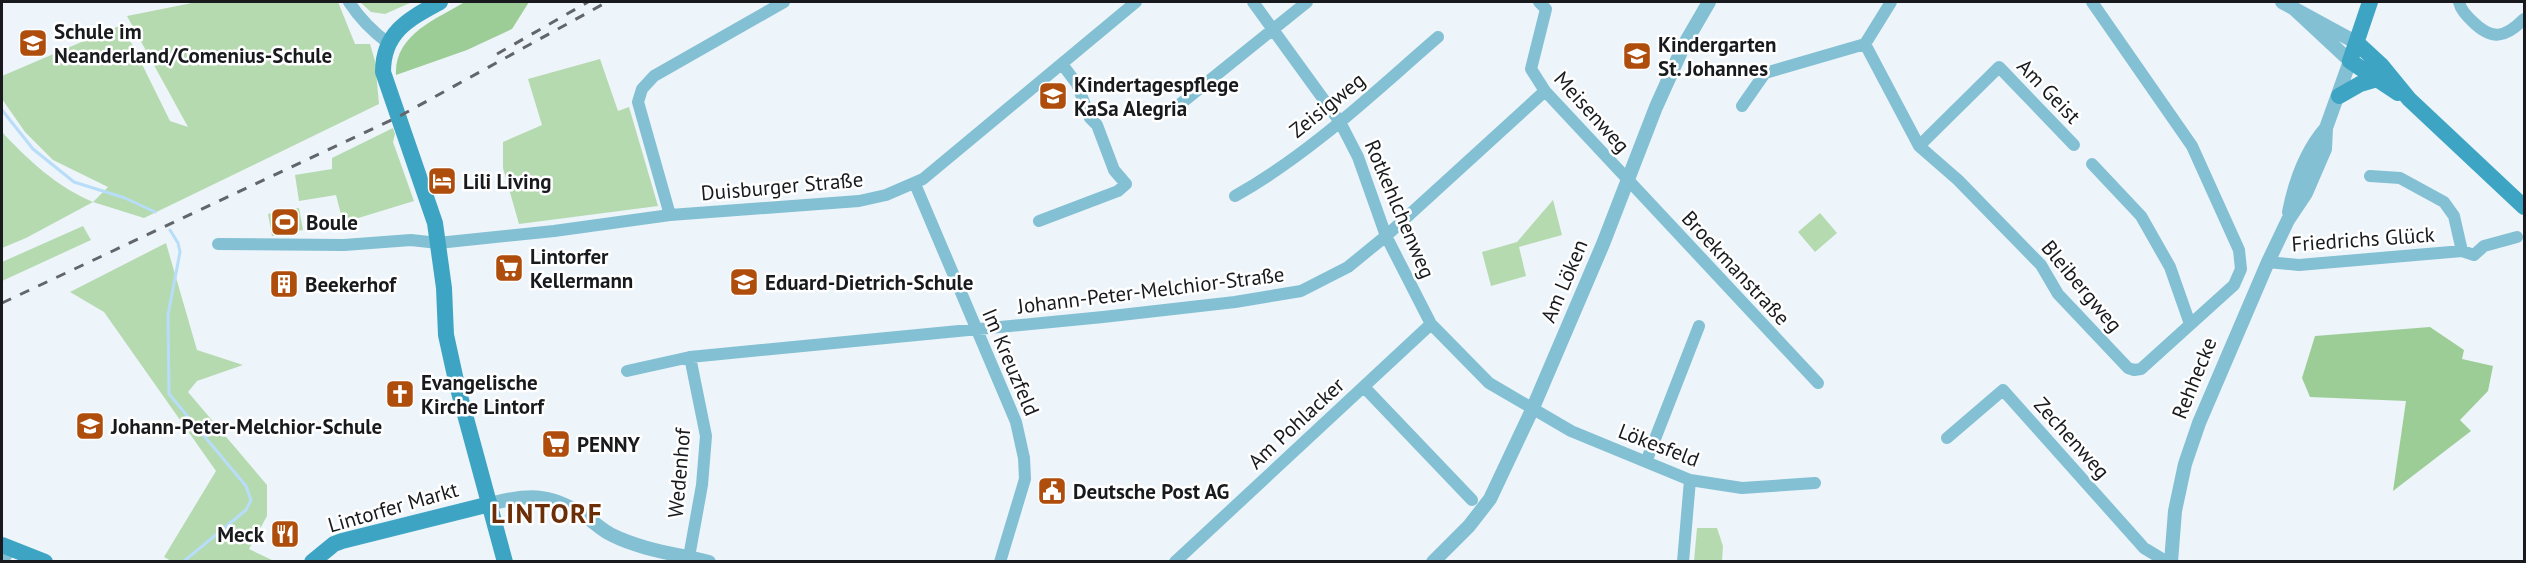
<svg xmlns="http://www.w3.org/2000/svg" width="2526" height="563" font-family="'PT Sans',sans-serif">
	<style>
		.green { fill: #b5dab0 }
		.forest { fill: #9dcd96 }
		.lines { fill: none; stroke-linecap: round; stroke-linejoin: round }
		.stream { stroke: #b8ddf9; stroke-width: 3 }
		.minor { stroke: #83c0d3; stroke-width: 12 }
		.tertiary { stroke: #83c0d3; stroke-width: 14 }
		.secondary { stroke: #3da5c3; stroke-width: 16 }
		.rail { stroke: #626569; stroke-width: 3; stroke-dasharray: 10 10; stroke-linecap: butt }
		.labels { text-anchor: middle; dominant-baseline: central; stroke-width: 5; stroke-linejoin: round; paint-order: stroke }
		.poi-label { font-size: 21px; font-weight: bold; fill: #181a1d; stroke: #fff; text-anchor: start }
		.street-label { font-size: 21px; fill: #181a1d; stroke: #fff }
		.district-label { font-size: 27px; font-weight: bold; letter-spacing: 1.5px; fill: #6c2e06; stroke: #fff }
	</style>
	<rect width="100%" height="100%" fill="#edf4fa"/>
	<path class="green" d="M197 2H338L355 44H370L375 61 379 104 144 218 93 202 26 238 2 248V132C28 160 57 187 93 202L108 187 53 160 25 132 2 99V76L119 26 132 44 170 121 188 127 127 16Z
		M360 2H412L385 14 371 12Z
		M600 59 618 111 629 107 658 206 519 224 503 168V142L542 125 528 79Z
		M393 128 395 134 393 142 414 201 355 219 356 224 344 226 336 195 299 201 295 175 332 169V158Z
		M1553 200 1562 235 1519 247 1526 276 1491 286 1482 252 1517 242Z
		M299 208 303 230 272 236 268 214Z
		M1820 213 1837 233 1815 252 1798 232Z
		M83 226 91 240 2 281V262Z
		M166 243 197 350 243 365 197 381 188 392 267 485V516L249 549 274 561 173 562 164 557 216 471 104 312 70 292Z
		M1697 528H1717L1723 546 1722 561H1694Z"/>
	<path class="forest" d="M465 2H529L512 29 467 50 396 75C394 35 436 19 465 2Z
		M2430 327 2464 350 2462 359 2493 366 2488 391 2460 420 2471 431 2393 491 2406 401 2310 397 2302 378 2315 336Z"/>
	<g class="lines">
		<path class="stream" d="M2 110 33 149 74 182 125 198 155 212
			M170 230 178 243 180 252 168 315 169 394 246 486 251 500 246 510 183 562"/>
		<path class="minor" d="M349 2C360 19 372 31 388 43
			M1253 2 1340 122 1358 157 1386 236 1431 324 1489 383 1571 431 1690 480 1742 488 1815 483
			M1539 2 1546 9 1531 69 1545 91 1818 383
			M1891 2 1865 44 1919 146 1958 180 2041 265 2058 294 2128 368 2134 370 2141 369 2234 285 2241 269 2239 250 2192 146 2092 2
			M2459 2C2461 10 2466 15 2472 21 2492 41 2505 38 2524 19
			M1179 105 1307 2
			M1742 106 1765 73 1865 44
			M1919 146 1999 67 2074 145
			M2092 164 2141 216 2170 267 2190 324
			M2370 176 2400 178 2444 202 2454 216 2462 251
			M915 184 1016 422 1024 458 1025 479 1000 562
			M1235 196C1310 154 1373 93 1438 37
			M670 215 638 102 642 89 654 76 784 2
			M1039 221 1118 191 1126 184 1114 170 1097 125 1090 118 1077 84 1062 64
			M218 244 344 245 411 240 438 243 554 231 670 215 859 201 886 195 923 179 1136 2
			M2268 262 2299 265 2462 251 2474 255 2484 246 2517 237
			M627 371 690 357 1103 317 1235 302 1301 291 1348 267 1386 236 1545 91
			M1364 387 1472 500
			M1947 438 2003 390 2144 548 2167 562
			M1646 462 1699 326
			M689 557 702 485 706 436 690 357
			M2 560 13 548
			M1175 562 1431 324
			M1683 562 1690 480"/>
		<path class="tertiary" d="M2282 2 2357 43
			M2289 212C2295 182 2306 151 2326 128
			M490 504C527 494 548 493 582 514 592 520 601 530 612 535 642 550 677 554 709 562
			M1433 562 1469 526 1490 499 1532 410 1603 244 1656 107 1684 45 1709 2
			M2171 562 2175 511 2185 464 2199 423 2268 262 2288 220 2306 193 2325 149 2326 128 2350 61 2291 6"/>
		<path class="secondary" d="M440 2C409 19 383 32 383 72L435 223 444 288 446 335 457 385 505 562
			M2370 2 2350 61 2398 93
			M2357 43 2382 66 2409 99 2524 207
			M2339 96 2360 84 2377 79
			M2 545 45 562
			M312 562 334 544 342 541 490 504"/>
		<path class="rail" d="M497 54 588 2
			M2 303 398 117 607 2"/>
	</g>
	<defs>
		<g id="school-square" transform="scale(1.5)"><rect x="-9" y="-9" width="18" height="18" rx="4" fill="#af4e0c" stroke="#fff"/><path d="M0-5L7-2L0 1L-7-2ZM-4 1L0 2.5L4 1V4Q0 6-4 4Z" fill="#fff"/></g>
		<g id="hotel-square" transform="scale(1.5)"><rect x="-9" y="-9" width="18" height="18" rx="4" fill="#af4e0c" stroke="#fff"/><path d="M-6-4.5h1.5V1H6V5H4.5V3h-9V5H-6ZM-4 0a1.8 1.8 0 1 1 3.6 0ZM.5 0V-2.5h3Q6-2.5 6 0Z" fill="#fff"/></g>
		<g id="stadium-square" transform="scale(1.5)"><rect x="-9" y="-9" width="18" height="18" rx="4" fill="#af4e0c" stroke="#fff"/><path d="M0-5a6.5 5 0 1 0 0 10a6.5 5 0 1 0 0-10ZM-3.5-1.8h7v3.6h-7Z" fill="#fff"/></g>
		<g id="supermarket-square" transform="scale(1.5)"><rect x="-9" y="-9" width="18" height="18" rx="4" fill="#af4e0c" stroke="#fff"/><path d="M-6-5.5h2.5l.6 2H6L4.5 2H-2.5L-4.4-4H-6ZM-1.5 3.2a1.3 1.3 0 1 0 .1 0ZM3 3.2a1.3 1.3 0 1 0 .1 0Z" fill="#fff"/></g>
		<g id="building-square" transform="scale(1.5)"><rect x="-9" y="-9" width="18" height="18" rx="4" fill="#af4e0c" stroke="#fff"/><path d="M-4-6H4V6H1V3H-1V6H-4ZM-2.5-4.3h1.7v1.8h-1.7ZM.8-4.3h1.7v1.8H.8ZM-2.5-1h1.7V.8h-1.7ZM.8-1h1.7V.8H.8Z" fill="#fff"/></g>
		<g id="church-square" transform="scale(1.5)"><rect x="-9" y="-9" width="18" height="18" rx="4" fill="#af4e0c" stroke="#fff"/><path d="M-1.2-6h2.4v3.5h3.3v2.4h-3.3V6h-2.4V-.1h-3.3v-2.4h3.3Z" fill="#fff"/></g>
		<g id="civic-square" transform="scale(1.5)"><rect x="-9" y="-9" width="18" height="18" rx="4" fill="#af4e0c" stroke="#fff"/><path d="M-.6-6.5H3V-4.5H.6V-3L4-1V1h2V6H-6V1h2V-1L-.6-3ZM-1.2 2.5V6h2.4V2.5Z" fill="#fff"/></g>
		<g id="restaurant-square" transform="scale(1.5)"><rect x="-9" y="-9" width="18" height="18" rx="4" fill="#af4e0c" stroke="#fff"/><path d="M-5-6h1v4h1v-4h1v4h1v-4h1v5L-1.5 .5V6h-2V.5L-5-1ZM5-6V6H3V1.5H1.5Q1.5-4 5-6Z" fill="#fff"/></g>
	</defs>
	<g fill-rule="evenodd">
		<use href="#school-square" x="33" y="43"/>
		<use href="#school-square" x="1637" y="56"/>
		<use href="#school-square" x="1053" y="96"/>
		<use href="#hotel-square" x="442" y="181"/>
		<use href="#stadium-square" x="285" y="222"/>
		<use href="#supermarket-square" x="509" y="268"/>
		<use href="#school-square" x="744" y="282"/>
		<use href="#building-square" x="284" y="284"/>
		<use href="#church-square" x="400" y="394"/>
		<use href="#school-square" x="90" y="426"/>
		<use href="#supermarket-square" x="556" y="444"/>
		<use href="#civic-square" x="1052" y="491"/>
		<use href="#restaurant-square" x="285" y="534"/>
	</g>
	<g class="labels">
		<g class="poi-label">
			<text x="54" y="31">Schule im<tspan x="54" dy="24">Neanderland/Comenius-Schule</tspan></text>
			<text x="1658" y="44">Kindergarten<tspan x="1658" dy="24">St. Johannes</tspan></text>
			<text x="1074" y="84">Kindertagespflege<tspan x="1074" dy="24">KaSa Alegria</tspan></text>
			<text x="463" y="181">Lili Living</text>
			<text x="306" y="222">Boule</text>
			<text x="530" y="256">Lintorfer<tspan x="530" dy="24">Kellermann</tspan></text>
			<text x="765" y="282">Eduard-Dietrich-Schule</text>
			<text x="305" y="284">Beekerhof</text>
			<text x="421" y="382">Evangelische<tspan x="421" dy="24">Kirche Lintorf</tspan></text>
			<text x="111" y="426">Johann-Peter-Melchior-Schule</text>
			<text x="577" y="444">PENNY</text>
			<text x="1073" y="491">Deutsche Post AG</text>
			<text x="264" y="534" text-anchor="end">Meck</text>
		</g>
		<g class="street-label">
			<text transform="translate(2049 91) rotate(46)">Am Geist</text>
			<text transform="translate(1327 105) rotate(-39)">Zeisigweg</text>
			<text transform="translate(1592 112) rotate(48)">Meisenweg</text>
			<text transform="translate(782 186) rotate(-5)">Duisburger Straße</text>
			<text transform="translate(1400 209) rotate(67)">Rotkehlchenweg</text>
			<text transform="translate(2363 239) rotate(-4)">Friedrichs Glück</text>
			<text transform="translate(1736 268) rotate(47)">Broekmanstraße</text>
			<text transform="translate(1564 281) rotate(-67)">Am Löken</text>
			<text transform="translate(2082 286) rotate(50)">Bleibergweg</text>
			<text transform="translate(1151 290) rotate(-7)">Johann-Peter-Melchior-Straße</text>
			<text transform="translate(1011 362) rotate(67)">Im Kreuzfeld</text>
			<text transform="translate(2194 378) rotate(-68)">Rehhecke</text>
			<text transform="translate(1296 423) rotate(-43)">Am Pohlacker</text>
			<text transform="translate(2072 438) rotate(48)">Zechenweg</text>
			<text transform="translate(1659 445) rotate(21)">Lökesfeld</text>
			<text transform="translate(679 473) rotate(-85)">Wedenhof</text>
			<text transform="translate(393 507) rotate(-16)">Lintorfer Markt</text>
		</g>
		<g class="district-label">
			<text x="547" y="513">LINTORF</text>
		</g>
	</g>
	<rect width="2526" height="563" fill="none" stroke="#181a1d" stroke-width="6"/>
</svg>
